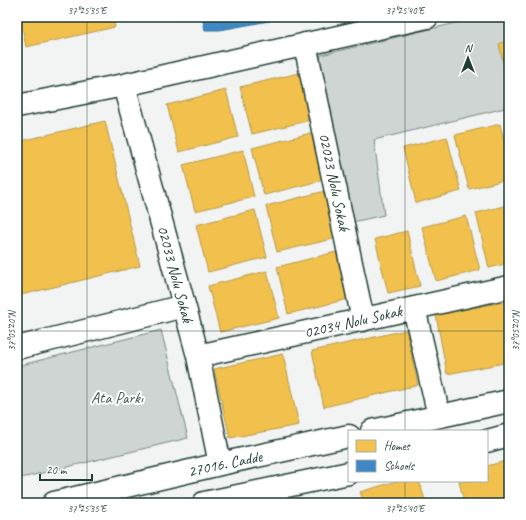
<svg xmlns="http://www.w3.org/2000/svg" width="526" height="520" font-family="Caveat,sans-serif">
	<style>
		.green { fill: #ced5d3; stroke: #768984 }
		.homes { fill: #f2c14e; stroke: #b39946 }
		.schools { fill: #3f88c5; stroke: #35729a }
		.lines { fill: none; stroke-linecap: round; stroke-linejoin: round }
		.minor-casing { stroke: #1f3d34; stroke-width: 25 }
		.minor { stroke: #fff; stroke-width: 22 }
		.ticks { fill: none; stroke: #1f3d34; stroke-width: 1; stroke-opacity: 0.45 }
		.labels { text-anchor: middle; dominant-baseline: central; stroke-width: 4; stroke-linejoin: round; paint-order: stroke }
		.street-label { font-size: 16px; fill: #1f3d34; stroke: #fff }
		.park-label { font-size: 16px; fill: #425b54; stroke: #fff }
		.neatline { fill: none; stroke: #1f3d34; stroke-width: 1.5 }
		.ticks-label { font-size: 10px; text-anchor: middle; fill: #1f3d34 }
	</style>
	<rect width="100%" height="100%" fill="#f2f3f3"/>
	<filter id="ink" filterUnits="userSpaceOnUse"><feTurbulence type="fractalNoise" baseFrequency=".025" numOctaves="2"/><feDisplacementMap in="SourceGraphic" scale="8" xChannelSelector="R" yChannelSelector="G"/><feConvolveMatrix kernelMatrix="1 2 1 2 8 2 1 2 1" color-interpolation-filters="sRGB"/></filter>
	<g filter="url(#ink)">
		<path class="green" d="M481 17H509V107L374 140 384 215 348 223 318 74 321 55Z
			M161 330 188 438 17 479V366Z"/>
		<path class="homes" d="M20 17H113L115 27 26 47Z
			M509 40V65L504 66 499 44Z
			M299 73 311 120 252 134 240 87Z
			M226 90 238 137 179 152 167 105Z
			M105 121 140 266 17 296V142Z
			M500 124 509 161V179L469 189 455 135Z
			M311 133 323 180 264 195 252 148Z
			M447 137 461 191 416 203 403 148Z
			M243 150 254 197 195 211 183 165Z
			M325 191 337 238 277 252 266 206Z
			M509 205V263L489 268 476 213Z
			M255 210 267 257 208 272 196 225Z
			M466 216 480 270 436 281 422 227Z
			M407 231 420 286 388 293 375 239Z
			M336 252 348 299 288 314 277 267Z
			M267 271 279 318 220 332 208 286Z
			M509 301V362L447 374 436 315Z
			M406 330 418 385 324 407 312 351Z
			M283 354 299 425 230 438 214 369Z
			M509 460V503H464L459 481H487V466Z
			M397 481H419L426 503H364L360 492Z"/>
		<path class="schools" d="M202 17H280V19L220 30H205Z"/>
		<g class="lines">
			<g class="minor-casing">
				<path id="minor" d="M305 44 363 320
					M124 85 198 356 220 464
					M17 106 124 85 427 17
					M414 308 439 416
					M17 348 184 306
					M198 356 509 287
					M372 431 509 401
					M487 441 509 435
					M54 503 220 464 349 436
					M204 503 349 473"/>
			</g>
			<use href="#minor" class="minor"/>
		</g>
	</g>
	<path class="ticks" d="M87 17V503M405 17V431M17 331H509M405 481V503"/>
	<g class="labels">
		<g class="street-label">
			<text transform="translate(334 182) rotate(78)">02023 Nolu Sokak</text>
			<text transform="translate(175 274) rotate(75)">02033 Nolu Sokak</text>
			<text transform="translate(353 322) rotate(-13)">02034 Nolu Sokak</text>
			<text transform="translate(225 464) rotate(-12)">27016. Cadde</text>
		</g>
		<g class="park-label">
			<text x="117" y="398">Ata Parkı</text>
		</g>
	</g>
	<rect width="526" height="520" fill="none" stroke="#fff" stroke-width="44"/>
	<rect x="348" y="430" width="140" height="52" fill="#ffffff" stroke="#a5b1ae"/>
	<rect x="356" y="440" width="20" height="12" fill="#f2c14e" stroke="#a5b1ae"/>
	<text x="384" y="450" font-size="12" fill="#1f3d34">Homes</text>
	<rect x="356" y="460" width="20" height="12" fill="#3f88c5" stroke="#a5b1ae"/>
	<text x="384" y="470" font-size="12" fill="#1f3d34">Schools</text>
	<g transform="translate(468 58)" stroke="#ffffff" stroke-width="3" paint-order="stroke">
	<path d="M0-3L7 15L0 10L-7 15Z" fill="#1f3d34"/>
	<text y="-6" font-size="11" font-weight="bold" text-anchor="middle" fill="#1f3d34">N</text>
	</g>
	<path d="M40 474v6h52v-6" fill="none" stroke="#1f3d34" stroke-width="2"/>
	<text x="46" y="474" font-size="12" fill="#1f3d34" stroke="#ffffff" stroke-width="3" paint-order="stroke">20 m</text>
	<rect x="22" y="22" width="482" height="476" class="neatline"/>
	<g class="ticks-label">
		<text x="87" y="14">37°25'35"E</text>
		<text x="405" y="14">37°25'40"E</text>
		<text transform="translate(11 331) rotate(-90)" y="4">37°05'20"N</text>
		<text transform="translate(515 331) rotate(-90)" y="4">37°05'20"N</text>
		<text x="87" y="512">37°25'35"E</text>
		<text x="405" y="512">37°25'40"E</text>
	</g>
</svg>
